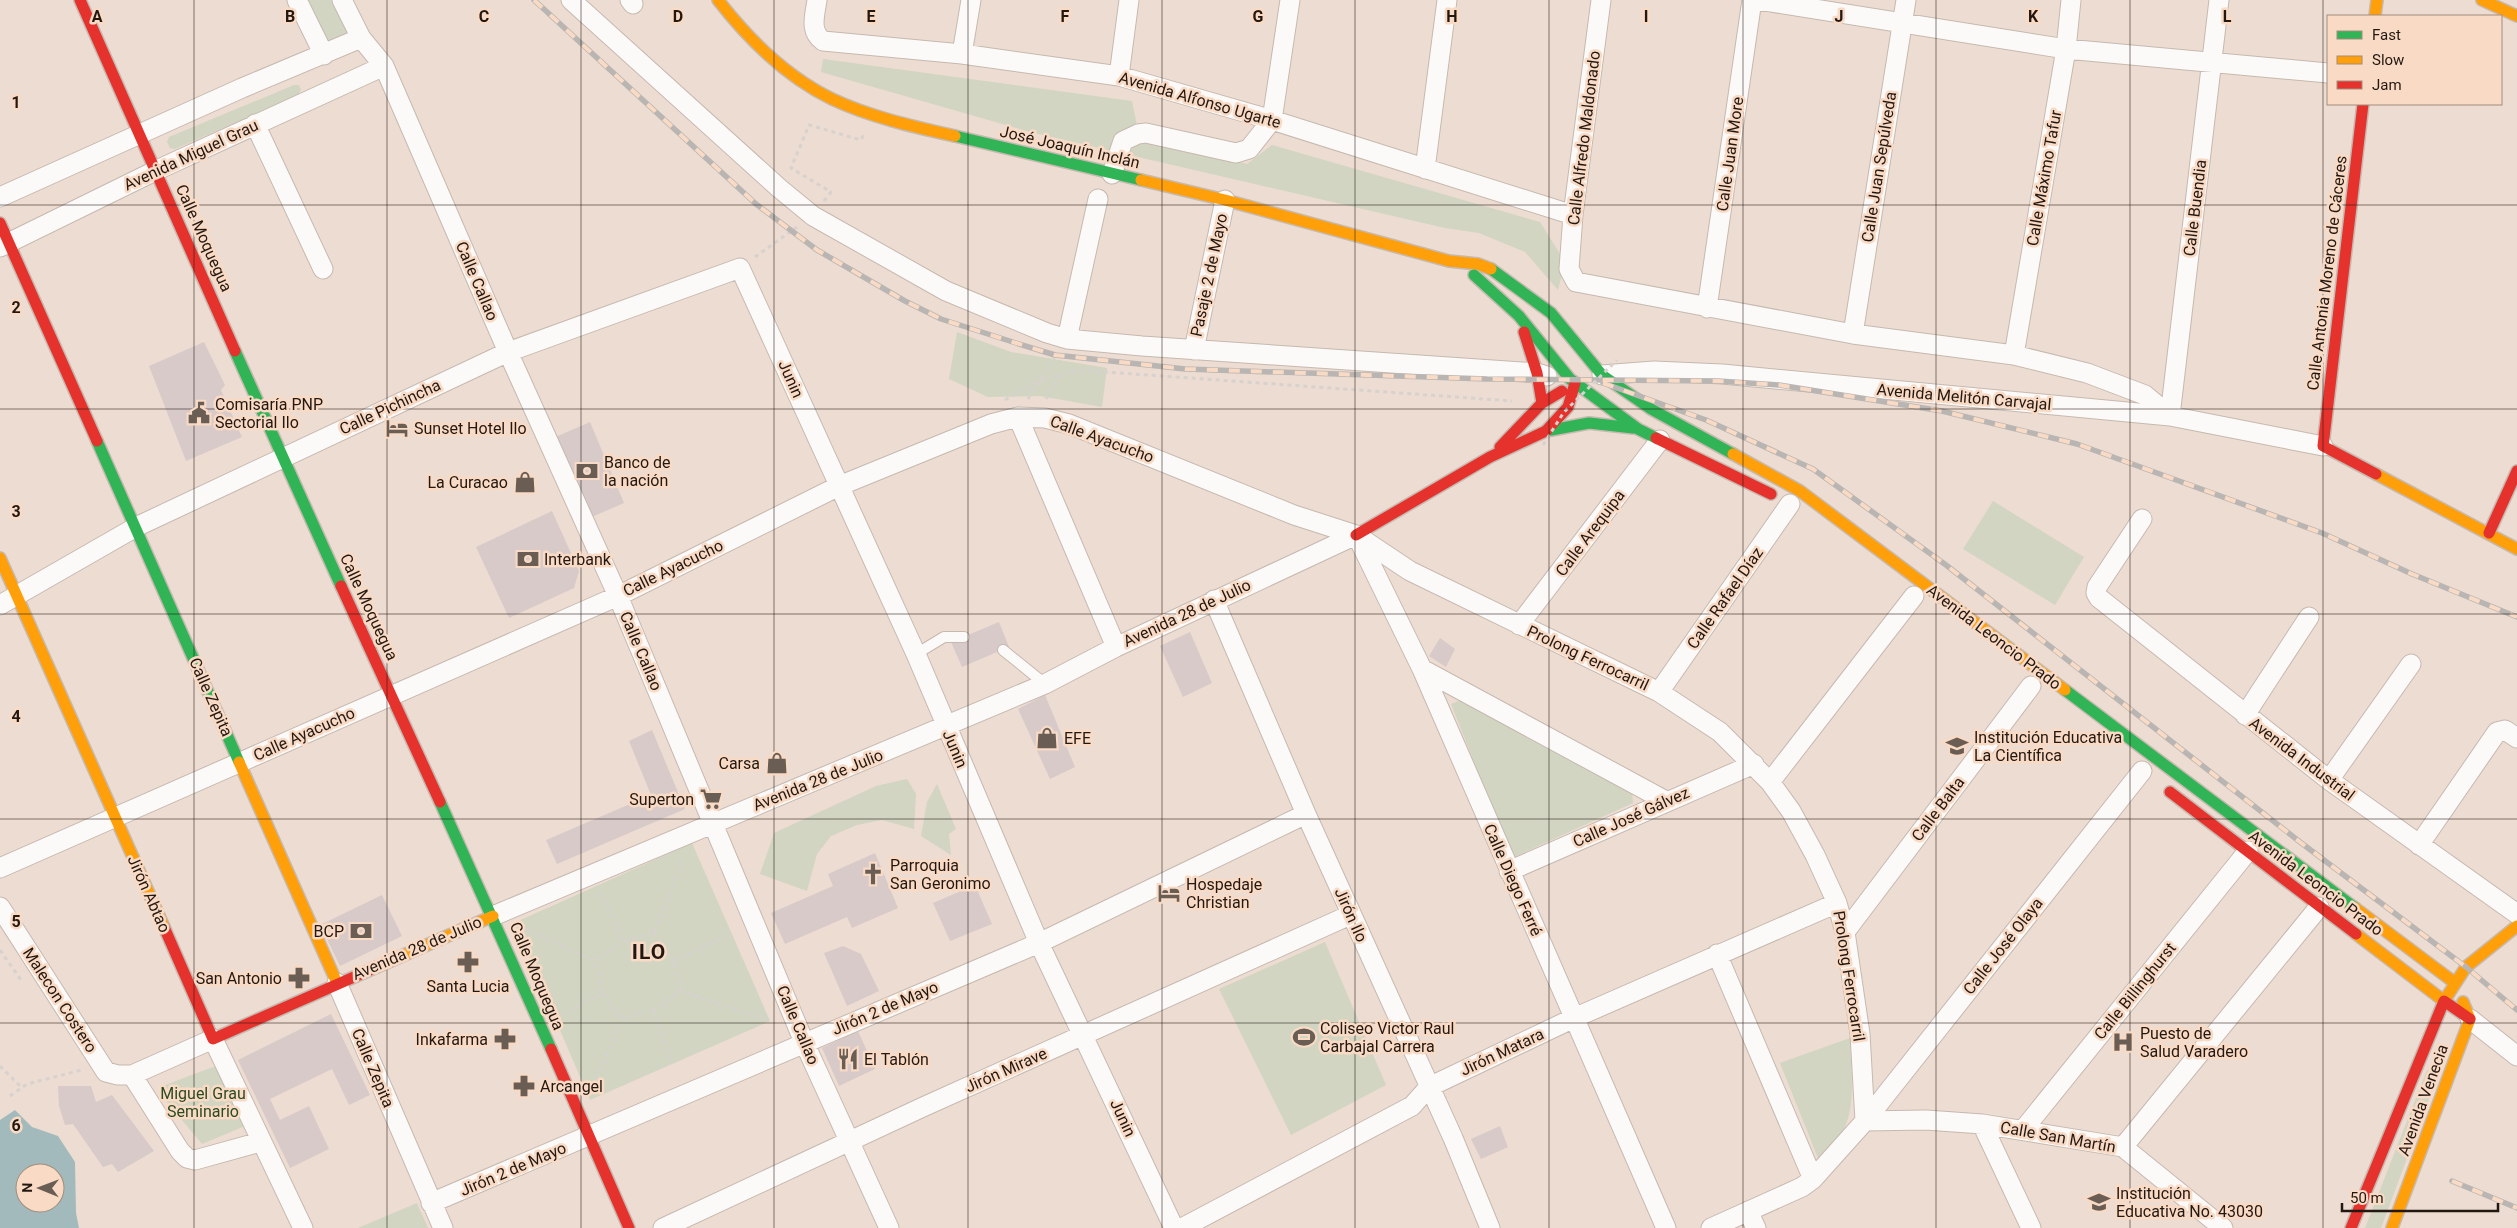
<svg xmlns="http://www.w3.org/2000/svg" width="2517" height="1228" font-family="Roboto,sans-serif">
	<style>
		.green { fill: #d1d5c1 }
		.water { fill: #a3babc; fill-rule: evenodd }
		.building { fill: #d7cac9 }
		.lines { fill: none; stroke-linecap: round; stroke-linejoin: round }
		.lane-casing { stroke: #c6b9b0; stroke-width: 12 }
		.street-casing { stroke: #c6b9b0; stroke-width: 21 }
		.fast-casing { stroke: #c6b9b0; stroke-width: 14 }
		.slow-casing { stroke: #c6b9b0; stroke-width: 14 }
		.jam-casing { stroke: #c6b9b0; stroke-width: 14 }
		.path { stroke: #d7d2ce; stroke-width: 3; stroke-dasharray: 4 4; stroke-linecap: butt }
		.lane { stroke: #fcfaf8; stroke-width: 10 }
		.street { stroke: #fcfaf8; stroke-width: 19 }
		.fast { stroke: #30b455; stroke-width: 11 }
		.slow { stroke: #ff9f0a; stroke-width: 11 }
		.jam { stroke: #e5322d; stroke-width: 11 }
		.rail-casing { stroke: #b9b5b2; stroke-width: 5.5 }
		.rail { stroke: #f9dac5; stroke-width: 4; stroke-dasharray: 11; stroke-linecap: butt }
		.path-bridge { stroke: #d7d2ce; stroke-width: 3; stroke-dasharray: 4 4; stroke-linecap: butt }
		.grid { fill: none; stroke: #231811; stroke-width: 1; stroke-opacity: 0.55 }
		.labels { text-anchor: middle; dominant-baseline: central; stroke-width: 5; stroke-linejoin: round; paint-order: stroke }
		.street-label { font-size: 16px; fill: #231811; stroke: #f9dac5 }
		.poi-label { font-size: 16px; fill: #231811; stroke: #f9dac5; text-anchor: start }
		.park-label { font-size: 16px; fill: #2a4a21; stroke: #f9dac5 }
		.district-label { font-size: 21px; font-weight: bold; letter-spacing: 1px; fill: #231811; stroke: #f9dac5 }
		.grid-label { font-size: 16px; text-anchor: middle; font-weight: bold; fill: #231811; stroke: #f9dac5; stroke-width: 5; stroke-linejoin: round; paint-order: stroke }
	</style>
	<rect width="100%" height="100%" fill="#eddcd1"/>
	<path class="green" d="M305 0H331L347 31 346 37 327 43Z
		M823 59 1132 101 1139 136 1247 164 1272 145 1540 222 1565 262 1558 290 1525 252 1479 233 1445 228 1030 132 821 72Z
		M294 85H299L301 90 298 95 175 149 170 148 167 142 169 137Z
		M957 332 1011 352 1107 368 1102 407 1040 396 988 397 949 379Z
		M1993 501 2084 557 2055 605 1963 549Z
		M1461 700 1632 793 1633 803 1512 858 1451 704Z
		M907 779 916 794 914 829 882 820 857 825 831 836 817 854 807 891 760 874 774 833 876 786Z
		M937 784 956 829 949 834 951 855 921 836 927 802Z
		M692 843 770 1021 590 1100 514 923Z
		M1325 942 1386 1085 1291 1135 1219 989Z
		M1850 1038C1851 1084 1862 1129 1818 1158L1780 1063Z
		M213 1067 219 1068 245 1126 202 1144 160 1094V1087Z
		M2427 1070 2438 1075 2381 1228H2365Z
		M417 1203 428 1228H358Z"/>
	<path class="water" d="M15 1110 32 1127 58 1136 75 1162 76 1213 79 1228H0V1120ZM25 1173H55V1203H25Z"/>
	<path class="building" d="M204 342 225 385 221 390 242 437 186 461 149 366Z
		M590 422 624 503 585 520 551 439Z
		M552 511 579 571 574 588 509 618 476 547Z
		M999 622 1009 647 962 667 951 642Z
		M1190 632 1212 683 1183 697 1160 646Z
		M1440 638 1455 649 1446 667 1429 656Z
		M1045 695 1075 767 1050 779 1018 709Z
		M652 730 685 809 557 864 546 840 651 795 629 741Z
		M875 853 898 908 852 928 847 917 785 944 771 913 833 886 828 874Z
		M975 885 992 924 950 941 933 903Z
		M382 895 402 936 340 966 320 925Z
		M843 946 861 954 879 991 847 1006 824 953Z
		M331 1014 370 1095 349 1105 332 1069 270 1099 280 1120 309 1106 329 1149 290 1168 238 1060Z
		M858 1031 875 1069 839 1086 822 1048Z
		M58 1086H91L96 1102 112 1095 154 1151 118 1172 112 1164 103 1167 73 1124 65 1125 59 1106Z
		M1500 1126 1508 1147 1481 1159 1471 1139Z"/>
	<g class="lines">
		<g class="lane-casing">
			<path id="lane" d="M1003 650 1045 684
				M916 654 944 637H964"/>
		</g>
		<g class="street-casing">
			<path id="street" d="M297 0 324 55
				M342 0 361 38 384 66 508 352 618 596 804 1042 889 1228
				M571 0 779 188 813 216 946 291 1047 333 1067 339 1142 346 1537 373 1547 376
				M630 0 633 4
				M817 0C815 15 809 31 823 41L962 54 1119 76 1272 120 1573 215
				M1601 0 1573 215 1569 269 1576 282 1853 334 2014 355 2087 373 2145 395 2170 416
				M1758 0 2066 49 2328 73
				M962 54 971 0
				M1119 76 1129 0
				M255 124 323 269
				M1425 169 1447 0
				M1112 174 1123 141 1138 134 1146 133 1236 153 1249 149 1272 120 1290 0
				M0 197 242 88 361 38
				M0 247 157 170 384 66
				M1707 308 1752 0
				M1853 334 1906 0
				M1067 339 1098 199
				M1194 350 1225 200
				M2014 355 2066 49 2071 0
				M1602 375 1654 371 1722 374 2170 416 2323 446
				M2170 416 2219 0
				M1018 417 1116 647
				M2142 519 2097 587 2096 593 2099 598 2329 780 2517 914
				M1357 536 1422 669 1666 1228
				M1214 600 1306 814 1453 1138 1490 1228
				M0 605 136 527 508 352 740 268 916 654 1039 943 1174 1228
				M1519 625 1660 440
				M1422 669 1666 801
				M1659 692 1790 504
				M2245 715 2309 617
				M2329 780 2411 664
				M1770 782 1914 596
				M2419 845 2497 732 2505 730 2517 738
				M0 868 618 596 839 486 991 424 1018 417 1045 418 1069 424 1294 515 1356 535 1410 571 1659 692 1720 732 1770 782 1791 811 1815 855 1837 903 1845 932 1860 1034 1865 1121 1813 1179 1802 1187 1711 1228
				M1509 871 1754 764
				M0 907 106 1072 118 1075H132L213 1039 303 1228
				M493 916 1045 684 1116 647 1356 535
				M1845 932 2031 686
				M1717 954 1813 1179
				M337 983 443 1228
				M2470 1019 2517 1056
				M132 1075 180 1151 187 1158 195 1160 260 1142
				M1865 1121 2142 771
				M1865 1121 1926 1120 1982 1124 2123 1147 2223 1228
				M1982 1124 2031 1228
				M2023 1130 2248 851
				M2123 1147 2319 907
				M431 1203 1039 943 1306 814
				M1748 1211 1756 1228
				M663 1228 923 1107 1350 915
				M1182 1228 1412 1106 1429 1087 1574 1018 1837 903"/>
		</g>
		<g class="fast-casing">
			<path id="fast" d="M955 136 1141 180
				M1491 269 1551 313 1602 375 1651 409 1733 454
				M1474 275 1519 316 1570 379 1638 429 1656 438
				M235 351 341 586
				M1546 431 1589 423 1633 428
				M97 441 239 762
				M2065 690 2355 908
				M440 802 551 1049"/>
		</g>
		<g class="slow-casing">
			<path id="slow" d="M718 0C749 40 785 76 832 99 870 117 915 127 955 136
				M2482 0 2517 16
				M2375 16 2377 0
				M1141 180 1225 200 1449 261 1478 264 1491 269
				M1733 454 1800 491 2065 690
				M2376 474 2517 549
				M0 558 164 927
				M239 762 337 983
				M2355 908 2455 983
				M2356 934 2444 1001 2466 967 2517 926
				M395 959 493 916
				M2392 1228 2470 1019 2463 1002"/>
		</g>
		<g class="jam-casing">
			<path id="jam" d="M80 0 235 351
				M2363 104 2323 446 2376 474
				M0 223 97 441
				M1524 332 1537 373 1542 403
				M1656 438 1771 494
				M1500 447 1542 403 1562 391
				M2489 533 2517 471
				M1356 535 1490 457 1546 431 1568 407 1575 383
				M341 586 440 802
				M2170 792 2356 934
				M164 927 213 1039 395 959
				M551 1049 629 1228
				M2351 1228 2444 1001 2470 1019"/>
		</g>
		<path class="path" d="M824 201 831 192 791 168 809 125 861 140 864 134
			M755 257 797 227
			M1028 399 1055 356
			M1046 399 1061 375 1078 370 1512 401
			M1005 400 1038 381 1060 375
			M601 892 623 942 654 932 673 961
			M524 928 595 961 623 942
			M654 932 684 857
			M0 950 21 980
			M681 991 673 961 732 934
			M603 994 621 1019 653 1010 672 1064
			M653 1010 681 991 770 1021
			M562 1014 603 994 595 961
			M0 1066 22 1088
			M594 1086 621 1019
			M10 1096 27 1084 82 1070"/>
		<use href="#lane" class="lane"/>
		<use href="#street" class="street"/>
		<use href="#fast" class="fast"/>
		<use href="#slow" class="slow"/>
		<use href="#jam" class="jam"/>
		<g class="rail-casing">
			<path id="rail" d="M534 0 756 204 817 250 905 301 941 319 1016 343 1055 355 1185 369 1487 379 1718 381 1779 385 1942 411 2077 444 2157 473 2322 533 2412 574 2517 617
				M1603 383 1706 420 1813 469 1946 565 2300 842 2466 967 2517 1010
				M2452 1181 2517 1208"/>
		</g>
		<use href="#rail" class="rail"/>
		<path class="path-bridge" d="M1543 445 1564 412 1617 360"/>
	</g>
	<path class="grid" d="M194 0V1228M387 0V1228M581 0V1228M774 0V1228M968 0V1228M1162 0V1228M1355 0V1228M1549 0V1228M1743 0V1228M1936 0V1228M2130 0V1228M2323 0V1228M0 205H2517M0 409H2517M0 614H2517M0 819H2517M0 1023H2517"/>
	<defs>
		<g id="civic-bare" transform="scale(1.725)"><path d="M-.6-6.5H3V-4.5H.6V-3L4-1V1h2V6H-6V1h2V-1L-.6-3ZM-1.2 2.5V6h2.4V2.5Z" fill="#6a5d54" stroke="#f9dac5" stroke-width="2.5" paint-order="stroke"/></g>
		<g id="hotel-bare" transform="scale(1.725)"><path d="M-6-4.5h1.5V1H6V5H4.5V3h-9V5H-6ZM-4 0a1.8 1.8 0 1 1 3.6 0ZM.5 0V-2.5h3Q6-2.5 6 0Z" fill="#6a5d54" stroke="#f9dac5" stroke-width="2.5" paint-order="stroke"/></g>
		<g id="bank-bare" transform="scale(1.725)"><path d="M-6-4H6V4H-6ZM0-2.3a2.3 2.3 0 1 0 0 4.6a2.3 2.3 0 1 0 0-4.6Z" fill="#6a5d54" stroke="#f9dac5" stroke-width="2.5" paint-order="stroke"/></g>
		<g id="shop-bare" transform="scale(1.725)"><path d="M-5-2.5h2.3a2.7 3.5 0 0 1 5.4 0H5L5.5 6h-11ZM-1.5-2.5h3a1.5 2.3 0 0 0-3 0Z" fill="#6a5d54" stroke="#f9dac5" stroke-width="2.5" paint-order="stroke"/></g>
		<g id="school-bare" transform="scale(1.725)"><path d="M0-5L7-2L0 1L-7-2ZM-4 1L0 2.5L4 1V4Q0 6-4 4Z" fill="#6a5d54" stroke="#f9dac5" stroke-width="2.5" paint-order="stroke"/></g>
		<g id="supermarket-bare" transform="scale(1.725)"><path d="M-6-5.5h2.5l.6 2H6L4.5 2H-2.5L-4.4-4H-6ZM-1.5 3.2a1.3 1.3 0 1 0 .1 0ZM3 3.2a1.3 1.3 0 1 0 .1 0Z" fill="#6a5d54" stroke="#f9dac5" stroke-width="2.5" paint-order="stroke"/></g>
		<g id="church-bare" transform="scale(1.725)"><path d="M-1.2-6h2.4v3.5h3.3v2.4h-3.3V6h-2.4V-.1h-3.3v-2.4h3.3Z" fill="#6a5d54" stroke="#f9dac5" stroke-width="2.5" paint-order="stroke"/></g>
		<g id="pharmacy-bare" transform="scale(1.725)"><path d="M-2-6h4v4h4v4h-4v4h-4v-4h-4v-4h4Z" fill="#6a5d54" stroke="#f9dac5" stroke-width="2.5" paint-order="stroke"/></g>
		<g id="stadium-bare" transform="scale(1.725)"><path d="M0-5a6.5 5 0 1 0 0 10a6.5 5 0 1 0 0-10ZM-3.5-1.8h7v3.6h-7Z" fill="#6a5d54" stroke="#f9dac5" stroke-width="2.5" paint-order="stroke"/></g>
		<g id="hospital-bare" transform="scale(1.725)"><path d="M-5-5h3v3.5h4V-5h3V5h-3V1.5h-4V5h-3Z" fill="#6a5d54" stroke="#f9dac5" stroke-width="2.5" paint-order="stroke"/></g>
		<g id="restaurant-bare" transform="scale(1.725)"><path d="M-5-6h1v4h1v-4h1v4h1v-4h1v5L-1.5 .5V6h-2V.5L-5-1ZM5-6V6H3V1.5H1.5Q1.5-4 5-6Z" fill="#6a5d54" stroke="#f9dac5" stroke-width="2.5" paint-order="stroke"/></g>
	</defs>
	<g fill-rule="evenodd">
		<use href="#civic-bare" x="199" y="413"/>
		<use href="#hotel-bare" x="397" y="428"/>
		<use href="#bank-bare" x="587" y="471"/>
		<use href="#shop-bare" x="525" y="482"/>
		<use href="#bank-bare" x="528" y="559"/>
		<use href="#shop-bare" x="1047" y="738"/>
		<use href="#school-bare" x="1957" y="746"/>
		<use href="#shop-bare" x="777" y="763"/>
		<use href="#supermarket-bare" x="711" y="799"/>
		<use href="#church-bare" x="873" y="874"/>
		<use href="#hotel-bare" x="1169" y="893"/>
		<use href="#bank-bare" x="361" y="931"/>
		<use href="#pharmacy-bare" x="468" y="962"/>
		<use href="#pharmacy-bare" x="299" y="978"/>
		<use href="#stadium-bare" x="1304" y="1037"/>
		<use href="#pharmacy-bare" x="505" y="1039"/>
		<use href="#hospital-bare" x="2123" y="1042"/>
		<use href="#restaurant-bare" x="848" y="1059"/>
		<use href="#pharmacy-bare" x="524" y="1086"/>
		<use href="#school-bare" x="2099" y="1202"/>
	</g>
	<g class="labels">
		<g class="street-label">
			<text transform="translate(1200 100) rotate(16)">Avenida Alfonso Ugarte</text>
			<text transform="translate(1584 138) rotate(-83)">Calle Alfredo Maldonado</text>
			<text transform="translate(1070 147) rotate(13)">José Joaquín Inclán</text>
			<text transform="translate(1730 154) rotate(-82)">Calle Juan More</text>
			<text transform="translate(191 155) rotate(-25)">Avenida Miguel Grau</text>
			<text transform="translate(1879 167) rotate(-81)">Calle Juan Sepúlveda</text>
			<text transform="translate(2044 178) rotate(-80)">Calle Máximo Tafur</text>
			<text transform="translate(2195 208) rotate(-83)">Calle Buendia</text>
			<text transform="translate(204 238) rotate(66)">Calle Moquegua</text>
			<text transform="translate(2327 273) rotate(-83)">Calle Antonia Moreno de Cáceres</text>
			<text transform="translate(1209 275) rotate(-78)">Pasaje 2 de Mayo</text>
			<text transform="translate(477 281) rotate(67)">Calle Callao</text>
			<text transform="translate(791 379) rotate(66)">Junin</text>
			<text transform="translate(1964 397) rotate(5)">Avenida Melitón Carvajal</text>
			<text transform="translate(390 407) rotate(-25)">Calle Pichincha</text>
			<text transform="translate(1102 439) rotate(20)">Calle Ayacucho</text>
			<text transform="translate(1590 533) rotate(-53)">Calle Arequipa</text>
			<text transform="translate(673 568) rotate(-26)">Calle Ayacucho</text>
			<text transform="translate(1725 598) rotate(-55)">Calle Rafael Díaz</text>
			<text transform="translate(369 607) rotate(65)">Calle Moquegua</text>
			<text transform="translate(1187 613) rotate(-25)">Avenida 28 de Julio</text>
			<text transform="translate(1994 637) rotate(37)">Avenida Leoncio Prado</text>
			<text transform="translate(641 651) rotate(67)">Calle Callao</text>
			<text transform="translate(1588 658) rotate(25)">Prolong Ferrocarril</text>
			<text transform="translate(211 697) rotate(66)">Calle Zepita</text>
			<text transform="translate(304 734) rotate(-24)">Calle Ayacucho</text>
			<text transform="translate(955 749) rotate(67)">Junin</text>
			<text transform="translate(2302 759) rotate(37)">Avenida Industrial</text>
			<text transform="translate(818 780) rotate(-22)">Avenida 28 de Julio</text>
			<text transform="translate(1938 809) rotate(-53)">Calle Balta</text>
			<text transform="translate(1631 817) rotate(-24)">Calle José Gálvez</text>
			<text transform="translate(1513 880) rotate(66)">Calle Diego Ferré</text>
			<text transform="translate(2316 883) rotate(37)">Avenida Leoncio Prado</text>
			<text transform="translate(149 894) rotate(66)">Jirón Abtao</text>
			<text transform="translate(1351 915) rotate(66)">Jirón Ilo</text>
			<text transform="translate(2003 946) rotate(-52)">Calle José Olaya</text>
			<text transform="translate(417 948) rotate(-23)">Avenida 28 de Julio</text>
			<text transform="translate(537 976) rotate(67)">Calle Moquegua</text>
			<text transform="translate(1849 976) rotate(81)">Prolong Ferrocarril</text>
			<text transform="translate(2135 991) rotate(-51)">Calle Billinghurst</text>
			<text transform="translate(60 1000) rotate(57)">Malecon Costero</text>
			<text transform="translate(885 1008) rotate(-23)">Jirón 2 de Mayo</text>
			<text transform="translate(798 1025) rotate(67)">Calle Callao</text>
			<text transform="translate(1502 1052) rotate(-25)">Jirón Matara</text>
			<text transform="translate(373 1068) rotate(67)">Calle Zepita</text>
			<text transform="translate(1006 1070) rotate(-24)">Jirón Mirave</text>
			<text transform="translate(2423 1100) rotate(-70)">Avenida Venecia</text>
			<text transform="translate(1123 1118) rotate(65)">Junin</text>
			<text transform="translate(2058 1137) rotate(10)">Calle San Martín</text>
			<text transform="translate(513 1169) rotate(-23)">Jirón 2 de Mayo</text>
		</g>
		<g class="poi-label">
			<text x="215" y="404">Comisaría PNP<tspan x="215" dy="18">Sectorial Ilo</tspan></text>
			<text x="414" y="428">Sunset Hotel Ilo</text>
			<text x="604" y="462">Banco de<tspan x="604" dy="18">la nación</tspan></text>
			<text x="508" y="482" text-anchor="end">La Curacao</text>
			<text x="544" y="559">Interbank</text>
			<text x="1974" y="737">Institución Educativa<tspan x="1974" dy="18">La Científica</tspan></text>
			<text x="1064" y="738">EFE</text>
			<text x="760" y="763" text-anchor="end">Carsa</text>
			<text x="694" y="799" text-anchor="end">Superton</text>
			<text x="890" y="865">Parroquia<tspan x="890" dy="18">San Geronimo</tspan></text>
			<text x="1186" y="884">Hospedaje<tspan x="1186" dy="18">Christian</tspan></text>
			<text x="344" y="931" text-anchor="end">BCP</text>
			<text x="282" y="978" text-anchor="end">San Antonio</text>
			<text x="468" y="986" text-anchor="middle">Santa Lucia</text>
			<text x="1320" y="1028">Coliseo Victor Raul<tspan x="1320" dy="18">Carbajal Carrera</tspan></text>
			<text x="2140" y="1033">Puesto de<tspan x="2140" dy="18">Salud Varadero</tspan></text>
			<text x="488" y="1039" text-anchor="end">Inkafarma</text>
			<text x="864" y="1059">El Tablón</text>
			<text x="540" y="1086">Arcangel</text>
			<text x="2116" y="1193">Institución<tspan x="2116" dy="18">Educativa No. 43030</tspan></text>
		</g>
		<g class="park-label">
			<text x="203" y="1093">Miguel Grau<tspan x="203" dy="18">Seminario</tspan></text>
		</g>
		<g class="district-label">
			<text x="649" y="952">ILO</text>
		</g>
	</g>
	<g class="grid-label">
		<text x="97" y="22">A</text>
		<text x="290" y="22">B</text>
		<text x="484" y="22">C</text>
		<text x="678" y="22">D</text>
		<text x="871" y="22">E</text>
		<text x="1065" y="22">F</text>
		<text x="1258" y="22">G</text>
		<text x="1452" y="22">H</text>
		<text x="1646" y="22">I</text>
		<text x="1839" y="22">J</text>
		<text x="2033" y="22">K</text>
		<text x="2227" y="22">L</text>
		<text x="16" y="108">1</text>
		<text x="16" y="313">2</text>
		<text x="16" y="517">3</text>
		<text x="16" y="722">4</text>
		<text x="16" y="927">5</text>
		<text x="16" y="1131">6</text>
	</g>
	<rect x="2327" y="15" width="175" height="90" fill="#f9dac5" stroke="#a38c7d"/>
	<rect x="2337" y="31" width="25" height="8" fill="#30b455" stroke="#a38c7d"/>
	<text x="2372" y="40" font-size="15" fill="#231811">Fast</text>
	<rect x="2337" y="56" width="25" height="8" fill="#ff9f0a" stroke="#a38c7d"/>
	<text x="2372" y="65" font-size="15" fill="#231811">Slow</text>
	<rect x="2337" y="81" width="25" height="8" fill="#e5322d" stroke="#a38c7d"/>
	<text x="2372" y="90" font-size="15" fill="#231811">Jam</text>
	<g transform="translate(40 1188) rotate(271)"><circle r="24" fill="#f9dac5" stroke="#a38c7d"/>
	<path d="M0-4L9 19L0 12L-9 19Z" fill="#6a5d54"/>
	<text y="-8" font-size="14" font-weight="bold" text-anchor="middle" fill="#231811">N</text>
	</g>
	<path d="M2342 1203v8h156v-8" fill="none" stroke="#231811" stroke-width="2.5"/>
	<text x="2350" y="1203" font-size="15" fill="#231811" stroke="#f9dac5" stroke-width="4" paint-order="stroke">50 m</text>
</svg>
